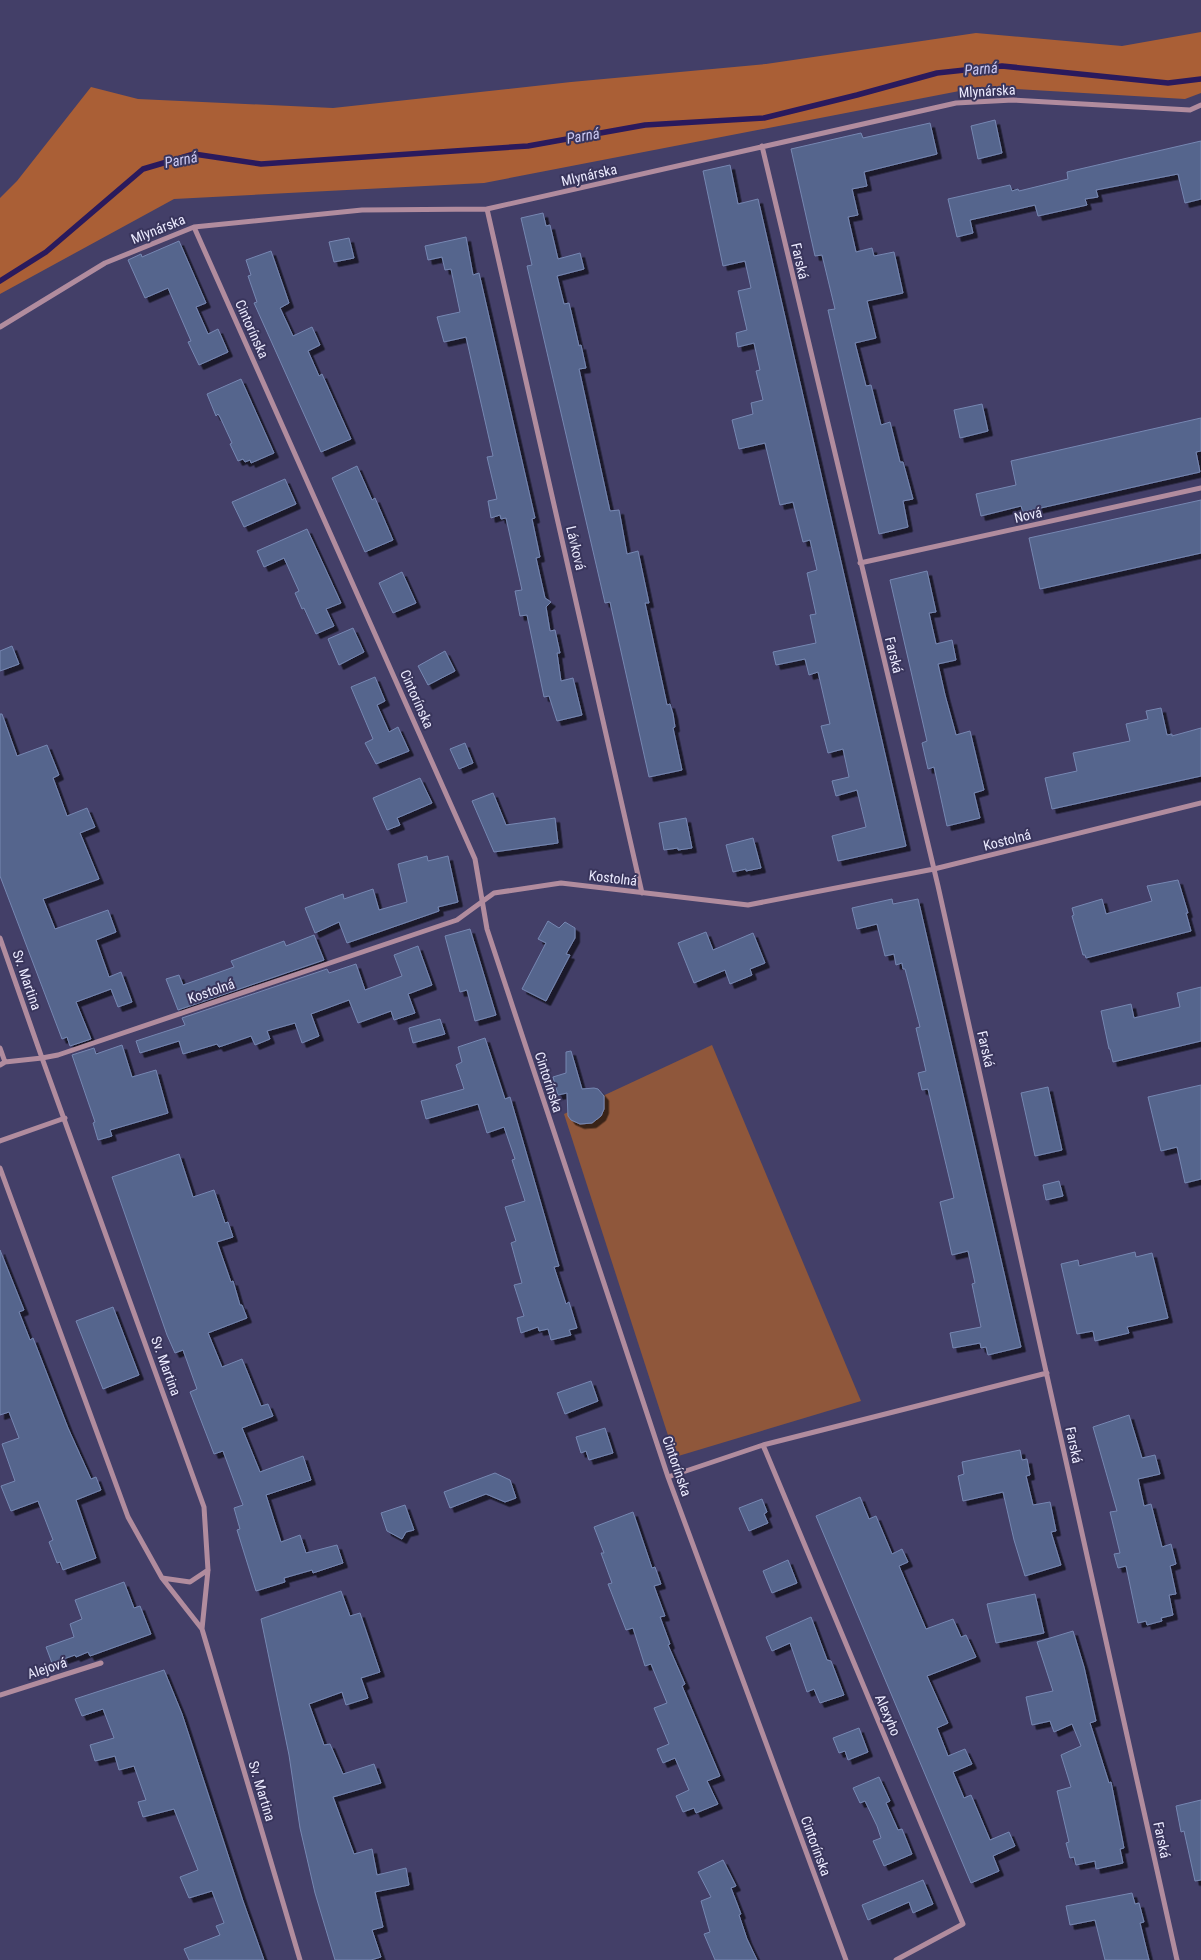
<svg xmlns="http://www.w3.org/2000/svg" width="1201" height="1960" font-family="'Roboto Condensed',sans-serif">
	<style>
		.green { fill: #8f573b }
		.forest { fill: #aa5f36 }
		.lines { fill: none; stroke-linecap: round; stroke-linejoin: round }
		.stream { stroke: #2a1a5d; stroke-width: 5.5 }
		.building { fill: #55658d; stroke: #7687b2; filter: url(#shadow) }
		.minor { stroke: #b18c9e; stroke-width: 5 }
		.labels { text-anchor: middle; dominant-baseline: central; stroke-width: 4; stroke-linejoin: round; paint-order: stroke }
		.street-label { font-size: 14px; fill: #ebeafe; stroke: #39355c }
		.water-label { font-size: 15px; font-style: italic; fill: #cac8f1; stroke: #39355c }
	</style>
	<defs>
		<filter id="shadow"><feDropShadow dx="4.5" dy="4.5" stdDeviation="0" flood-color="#0009"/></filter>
	</defs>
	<rect width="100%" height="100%" fill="#433f68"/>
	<path class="green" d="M712 1045 861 1401 675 1457 564 1114Z"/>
	<path class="forest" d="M1201 32V93L1185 99 980 87 484 183 174 199 0 294V198L17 181 91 87 138 99 333 108 571 82 766 64 976 33 1122 46Z"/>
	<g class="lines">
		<path class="stream" d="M0 281 46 252 143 169 194 154 261 164 528 146 645 125 764 118 857 95 937 73 1002 66 1168 83 1201 79"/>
	</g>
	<path class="building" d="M995 120 1002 153 978 159 971 126Z
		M930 123 937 154 864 172 867 186 852 189 858 215 848 217 856 252 872 248 874 256 894 252 903 293 867 301 876 338 855 343 866 386 871 385 881 425 890 422 900 462H903L913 499 903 501 908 527 879 534 828 310 835 309 822 255 815 256 791 149 861 133 863 138Z
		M1201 141V199L1185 203 1178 174 1096 190 1098 197 1085 199 1087 205 1038 216 1035 205 970 220 973 233 957 237 948 199 1010 185 1012 191 1018 189 1019 191 1068 179 1067 172Z
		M730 165 738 204 758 199 906 846 838 861 832 836 866 827 857 790 836 796 832 781 849 777 843 749 828 753 821 726 830 724 818 672 809 675 805 659 776 665 773 652 816 643 810 615 816 614 807 573 817 570 810 540 803 542 793 502 780 505 765 443 739 449 732 420 753 414 751 403 763 400 756 371 760 370 754 343 738 347 736 333 747 330 738 291 751 288 745 261 723 266 703 171Z
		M543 213 546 226 550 225 558 259 580 253 584 269 557 276 564 304 569 303 579 346 581 345 586 368 579 369 610 511 619 510 627 554 638 551 649 603H645L667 705 670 704 673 714 675 727 673 728 682 770 649 777 610 602 605 603 527 266 532 265 521 218Z
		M466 237 473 275 479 273 535 518 532 519 540 557 536 558 545 598 551 602 546 607 550 631 555 630 560 653H557L561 681 573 678 582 715 557 721 549 696 544 697 527 615 520 616 515 591 522 590 506 518 501 519 500 515 491 518 488 501 497 499 487 457 493 456 466 337 444 342 437 317 460 312 451 269 445 270 442 257 428 260 425 246Z
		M349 238 354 258 334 262 329 242Z
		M179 241 206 303 196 307 208 334 218 329 228 352 199 365 188 342 191 341 168 288 145 298 128 260 141 254 142 257Z
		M271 251 289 303 280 308 293 336 312 327 320 345 308 351 319 376 322 374 351 439 321 452 254 303 257 302 248 276 251 275 246 260Z
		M241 379 274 453 251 463 250 460 245 462 243 459 238 461 230 444 232 443 220 417 218 414 216 416 207 394Z
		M982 404 988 431 960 438 954 410Z
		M1201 418V451L1196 452 1200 472 1023 512 1021 506 981 516 976 494 1016 485 1011 461Z
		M357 466 372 500 375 498 393 540 365 552 332 478Z
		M285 479 296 504 244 527 232 502Z
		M1201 500V553L1040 589 1029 538Z
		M307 529 341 603 326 609 334 626 316 634 304 608 302 609 295 593 299 591 284 558 264 567 257 551Z
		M927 571 936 612 929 613 936 644 952 640 956 660 938 664 945 695 956 735 970 731 984 790 974 793 980 818 947 826 934 767 928 769 922 743 927 741 890 580Z
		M402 572 416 603 393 613 379 583Z
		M353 628 364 652 339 665 328 639Z
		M12 646 19 664 0 671V651Z
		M445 651 455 671 428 685 418 666Z
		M375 677 385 701 377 705 389 732 398 727 409 751 376 764 365 743 373 739 351 687Z
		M1161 708 1167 735 1172 734V736L1201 728V776L1052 809 1045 778 1077 771 1073 753 1130 741 1126 724 1148 719 1146 711Z
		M0 714H2L17 756 47 745 59 775 53 778 67 816 87 808 95 827 80 833 99 879 43 899 55 929 108 910 116 932 96 940 109 977 121 972 132 1002 118 1007 111 989 76 1002 91 1039 70 1046 67 1037 62 1039 0 876Z
		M465 743 473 763 459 769 450 749Z
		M420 778 432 803 397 818 400 825 387 830 373 798Z
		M493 793 506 825 555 818 558 843 494 852 472 801Z
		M686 818 692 848 678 850V848L664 850 659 823Z
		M753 838 761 868 746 871V869L733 872 726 845Z
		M427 856 428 861 448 856 458 902 438 907 439 911 347 943 339 922 315 933 305 908 343 894 344 899 373 889 379 910 407 902 398 864Z
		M1178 880 1188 913H1186L1191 931 1086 958 1085 955H1083L1072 916 1074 915 1072 908 1102 899 1106 914 1152 901 1147 886Z
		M892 899 893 904 918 899 1021 1347 988 1355 986 1347 981 1348 980 1343 953 1348 950 1333 981 1327 972 1284 975 1283 968 1251 952 1255 940 1202 954 1198 928 1089 922 1090 918 1073 926 1071 916 1028 920 1027 905 969H903L902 963 896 965 894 954 885 956 877 924 857 929 852 908Z
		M548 921 559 928 565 922 575 928V938L566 954 570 955 546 1001 522 989 546 943 538 939Z
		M470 929 496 1015 475 1021 467 990 460 992 445 936Z
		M706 932 713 950 753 933 765 963 750 969 752 975 730 984 725 970 694 983 678 943Z
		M314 935 324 960 178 1010 166 979 179 975 183 985 234 967 231 961 284 941 286 946Z
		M418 946 432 985 408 994 415 1013 394 1020 391 1011 358 1023 349 1000 311 1014 319 1036 302 1043 295 1023 267 1031 270 1039 255 1045 251 1036 219 1047 217 1044 183 1054 179 1041 140 1053 136 1041 185 1025 182 1018 327 969 329 973 356 964 365 990 402 976 394 955Z
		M1201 987V1041L1113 1062 1110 1049H1109L1101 1011 1131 1004 1134 1018 1180 1007 1177 993Z
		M440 1019 445 1034 413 1043 409 1028Z
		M485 1038 505 1099 510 1097 559 1266 554 1267 566 1304 569 1302 577 1328 569 1330 571 1335 551 1340 548 1329 539 1331 538 1327 521 1333 517 1318 524 1316 514 1285 522 1283 511 1243 516 1241 505 1207 525 1201 512 1160 515 1159 504 1127 487 1133 478 1104 426 1119 421 1101 464 1089 456 1065 462 1062 458 1047Z
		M122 1045 132 1077 156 1070 168 1113 110 1130 112 1136 98 1140 93 1123 95 1122 72 1055 94 1048 96 1054Z
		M571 1051 582 1089 594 1088 598 1089 604 1096V1109L601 1116 592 1123 580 1124 571 1120 568 1116 567 1093 558 1095 553 1077 566 1073V1052Z
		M1201 1085V1179L1185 1183 1177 1147 1161 1151 1148 1097Z
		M1048 1087 1062 1150 1035 1156 1021 1093Z
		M179 1154 193 1197 214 1190 225 1223 228 1222 233 1237 217 1242 231 1282 233 1281 240 1305H242L247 1318 208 1333 222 1367 242 1359 261 1406 268 1404 273 1416 242 1428 260 1472 303 1456 311 1480 266 1495 281 1542 300 1535 306 1553 337 1545 343 1563 313 1573 312 1570 284 1578 285 1582 256 1591 237 1530 240 1529 234 1508 243 1505 223 1451 214 1454 190 1392 197 1389 183 1350 175 1353 167 1335 112 1177Z
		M1059 1181 1063 1196 1046 1200 1043 1185Z
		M0 1250 24 1310 19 1312 30 1340 33 1338 68 1428 91 1479 96 1477 101 1490 76 1500 96 1558 63 1570 60 1562 57 1563 49 1542 53 1540 38 1501 11 1511 1 1486 15 1481 2 1444 19 1438 9 1412 0 1415Z
		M1135 1252 1136 1257 1152 1253 1168 1318 1127 1327 1129 1333 1095 1341 1093 1331 1077 1334 1061 1264 1078 1260 1079 1266Z
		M113 1307 139 1375 103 1389 76 1321Z
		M591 1381 598 1401 565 1414 557 1393Z
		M1129 1415 1142 1458 1155 1455 1160 1474 1138 1479 1144 1506 1151 1504 1162 1547 1171 1544 1176 1564 1170 1566 1176 1594 1169 1595 1173 1615 1161 1618 1162 1621 1147 1625 1146 1621 1138 1623 1126 1566 1118 1568 1114 1554 1120 1553 1110 1512 1117 1511 1093 1427Z
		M605 1428 613 1453 589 1460 586 1451 581 1453 576 1437Z
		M1020 1450 1022 1460 1027 1459 1030 1475 1026 1476 1033 1505 1050 1502 1056 1531 1051 1532 1061 1565 1025 1576 1014 1540 1003 1492 963 1501 958 1476 964 1474 962 1462Z
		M495 1473 510 1480 516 1498 505 1502 486 1494 450 1508 444 1492Z
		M860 1497 869 1519 876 1516 892 1554 902 1549 908 1562 899 1566 926 1629 953 1619 961 1637 966 1635 976 1657 927 1676 948 1723 937 1728 948 1756 965 1749 972 1764 953 1772 964 1798 971 1795 990 1840 1009 1832 1015 1846 993 1856 999 1871 971 1883 816 1516Z
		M762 1499 767 1512 764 1514 768 1523 749 1531 739 1508Z
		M405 1505 414 1530 406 1532 402 1539 387 1531 381 1513Z
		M633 1512 652 1568 655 1567 661 1584 654 1586 665 1616 660 1617 670 1644 668 1645 685 1684 682 1686 720 1776 707 1781 718 1804 696 1813 694 1808 683 1812 676 1796 689 1790 675 1758 663 1763 657 1749 669 1744 654 1708 667 1703 651 1664 645 1666 633 1628 626 1630 608 1584 612 1583 601 1553H604L594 1527Z
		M788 1560 797 1583 772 1593 763 1571Z
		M124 1582 134 1608 140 1606 151 1634 90 1656 88 1652 76 1657 75 1655 52 1663 46 1647 74 1637 70 1624 82 1619 75 1600Z
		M341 1591 350 1616 360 1613 380 1672 361 1678 368 1698 346 1705 342 1692 309 1704 324 1745 330 1744 343 1774 374 1764 381 1783 333 1797 354 1854 372 1849 377 1875 406 1868 409 1885 375 1892 383 1927 372 1930 381 1957 371 1960H335L315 1893 300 1828 289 1755 261 1619Z
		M1035 1594 1044 1633 996 1643 987 1604Z
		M811 1617 827 1660 831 1661 844 1695 820 1703 814 1689 807 1692 790 1643 772 1651 766 1637Z
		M1073 1631 1084 1667 1096 1721 1090 1723 1109 1783 1111 1782 1124 1848 1120 1849 1123 1863 1096 1869 1095 1861 1076 1865 1074 1857 1070 1858 1066 1843 1069 1842 1057 1791 1071 1787 1061 1755 1081 1746 1072 1724 1054 1732 1050 1721 1032 1725 1026 1697 1053 1691 1037 1642Z
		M164 1670 182 1714 243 1901 264 1960H189L184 1949 220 1935 216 1926 224 1923 212 1891 189 1898 180 1877 198 1870 174 1809 143 1817 138 1802 146 1800 134 1766 119 1770 115 1756 95 1761 90 1745 114 1738 103 1709 82 1716 75 1699Z
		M859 1728 868 1752 848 1760 845 1751 839 1753 833 1738Z
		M879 1777 890 1801 886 1803 898 1830 902 1829 912 1854 884 1866 873 1841 881 1838 877 1826 865 1801 860 1803 853 1788Z
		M1201 1800V1880L1195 1881 1184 1831 1181 1832 1176 1806Z
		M723 1860 736 1886 731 1888 741 1914 739 1915 747 1939 757 1960H715L704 1934 710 1932 701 1901 711 1897 698 1872Z
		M923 1880 933 1904 913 1913 909 1902 868 1920 862 1905Z
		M1132 1893 1135 1904 1139 1903 1144 1922 1140 1923 1149 1960H1105L1095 1920 1070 1925 1066 1906Z"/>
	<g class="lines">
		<path class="minor" d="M762 146 938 886 1177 1960
			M487 209 642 893
			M194 227 475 859 487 929 668 1477 846 1960
			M0 327 105 263 194 227 362 210 487 209 956 103 1013 100 1190 110 1201 105
			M860 563 1201 488
			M0 938 42 1058 58 1055 457 920 494 893 561 883 748 905 934 869 1201 803
			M0 1048 5 1062
			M0 1065 5 1062 42 1058 204 1507 208 1570 202 1629
			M0 1141 65 1118
			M0 1168 128 1517 162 1578 202 1629 300 1960
			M763 1445 963 1924 896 1960
			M668 1477 763 1445 1047 1373
			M162 1578 190 1582 208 1570
			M0 1695 101 1663"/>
	</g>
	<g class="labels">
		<g class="street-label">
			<text transform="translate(987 91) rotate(-3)">Mlynárska</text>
			<text transform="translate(589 175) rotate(-13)">Mlynárska</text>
			<text transform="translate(158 229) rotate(-22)">Mlynárska</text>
			<text transform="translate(800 261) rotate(77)">Farská</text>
			<text transform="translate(252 329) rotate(66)">Cintorínska</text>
			<text transform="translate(1028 515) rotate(-13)">Nová</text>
			<text transform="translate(576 548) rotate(77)">Lávková</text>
			<text transform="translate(894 655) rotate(76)">Farská</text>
			<text transform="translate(417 699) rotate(66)">Cintorínska</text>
			<text transform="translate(1007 840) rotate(-14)">Kostolná</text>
			<text transform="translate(613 878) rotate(7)">Kostolná</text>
			<text transform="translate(27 980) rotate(71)">Sv. Martina</text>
			<text transform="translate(211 991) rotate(-19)">Kostolná</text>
			<text transform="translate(986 1049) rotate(77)">Farská</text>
			<text transform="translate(549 1082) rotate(72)">Cintorínska</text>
			<text transform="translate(166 1366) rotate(70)">Sv. Martina</text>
			<text transform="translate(1074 1445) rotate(78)">Farská</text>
			<text transform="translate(677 1466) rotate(71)">Cintorínska</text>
			<text transform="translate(47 1668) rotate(-18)">Alejová</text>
			<text transform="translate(888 1715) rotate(67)">Alexyho</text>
			<text transform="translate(262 1791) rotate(73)">Sv. Martina</text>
			<text transform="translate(1162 1840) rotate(78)">Farská</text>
			<text transform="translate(816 1846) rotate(70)">Cintorínska</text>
		</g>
		<g class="water-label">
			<text transform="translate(981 69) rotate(-5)">Parná</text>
			<text transform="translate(583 136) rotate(-10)">Parná</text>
			<text transform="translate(181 160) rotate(-11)">Parná</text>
		</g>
	</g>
</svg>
